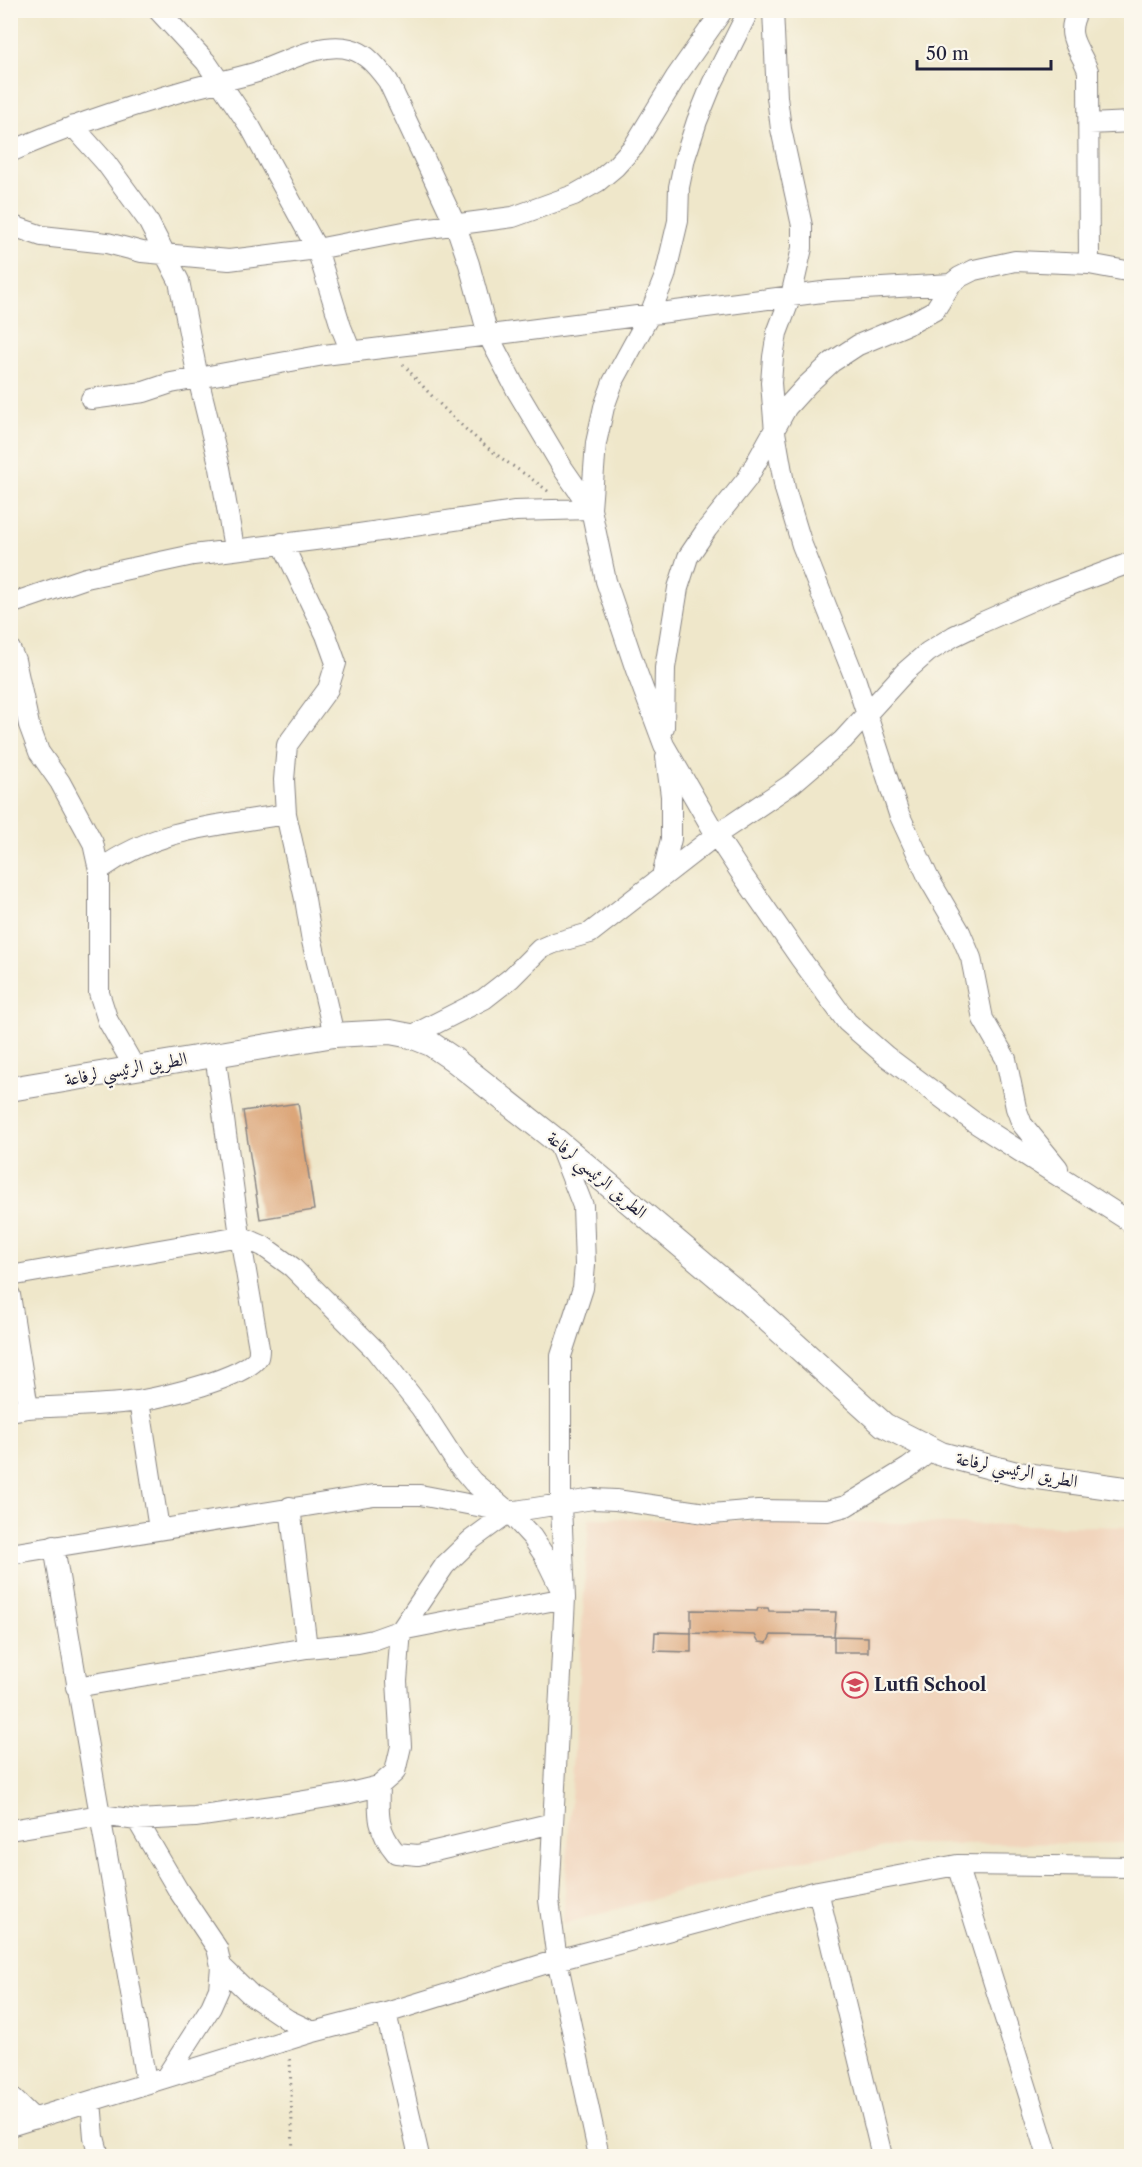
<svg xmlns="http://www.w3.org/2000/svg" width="1142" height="2167" font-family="'Libre Caslon Text',Amiri,serif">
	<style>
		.built { fill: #f1d5bd }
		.building { fill: #dca679 }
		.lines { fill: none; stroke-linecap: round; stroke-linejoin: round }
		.minor-casing { stroke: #888482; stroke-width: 22 }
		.tertiary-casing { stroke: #888482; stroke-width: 26 }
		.path { stroke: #888482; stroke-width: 3; stroke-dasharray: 1.5 4.5; stroke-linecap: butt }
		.minor { stroke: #fff; stroke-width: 20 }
		.tertiary { stroke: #fff; stroke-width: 24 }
		.labels { text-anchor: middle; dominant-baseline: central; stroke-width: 4.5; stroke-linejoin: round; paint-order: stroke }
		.street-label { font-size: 18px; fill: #22223b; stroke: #fbf7ec }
		.poi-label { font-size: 18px; font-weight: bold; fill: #22223b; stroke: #fbf7ec; text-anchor: start }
	</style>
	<rect width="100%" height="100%" fill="#fbf7ec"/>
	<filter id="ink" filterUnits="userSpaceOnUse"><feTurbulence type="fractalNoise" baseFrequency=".0167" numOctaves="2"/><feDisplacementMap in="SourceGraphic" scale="12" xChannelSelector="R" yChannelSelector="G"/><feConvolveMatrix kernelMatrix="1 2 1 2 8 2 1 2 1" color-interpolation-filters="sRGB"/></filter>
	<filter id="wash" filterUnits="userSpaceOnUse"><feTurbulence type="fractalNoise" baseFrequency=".008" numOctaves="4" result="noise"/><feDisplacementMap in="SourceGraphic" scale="24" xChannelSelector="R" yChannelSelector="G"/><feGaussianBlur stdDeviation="1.35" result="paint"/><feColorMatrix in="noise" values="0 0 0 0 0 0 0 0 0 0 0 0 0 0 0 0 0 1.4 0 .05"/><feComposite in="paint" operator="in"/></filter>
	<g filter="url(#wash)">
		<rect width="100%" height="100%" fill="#efe7ca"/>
		<path class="built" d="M589 1518 1131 1527V1843L905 1844 779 1864 563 1924Z"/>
		<g id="blocks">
			<path class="building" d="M298 1103 314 1210 260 1219 243 1111Z
				M758 1608H768L769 1611 836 1612 834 1636 771 1635 767 1643 759 1642 755 1635 691 1633V1610L757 1611Z
				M655 1632 691 1633V1652L654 1651Z
				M834 1636 868 1637V1652H834Z"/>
		</g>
	</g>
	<g filter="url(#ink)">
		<use href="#blocks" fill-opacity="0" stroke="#888482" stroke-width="1.5"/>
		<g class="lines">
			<g class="minor-casing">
				<path id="minor" d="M158 10 206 62 251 128 317 249 341 327 351 352
					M749 10 712 84 697 121 685 158 679 187 678 221 665 276 650 314 613 382 604 407 596 443 591 509 606 581 636 670 664 745 716 835 741 873 800 958 847 1022 886 1056 974 1122 1132 1223
					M773 10 777 97 781 129 802 226V248L791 296 777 333 773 357 771 383 775 432 785 489 802 545 856 681 899 814 929 879 960 932 971 958 983 1019 1006 1059 1016 1108 1022 1124 1058 1168
					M1078 10C1063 38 1080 47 1088 71L1089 264
					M1089 124 1132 122
					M73 126 106 163 147 219 179 281 198 378 220 468 234 548
					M10 152C66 127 124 108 183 91 206 84 231 80 254 73 283 64 319 41 350 49 367 53 378 68 388 81L456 226 469 264 488 335 517 391 564 470 591 509
					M10 225 42 236 107 243 142 252 229 260 317 249 414 230 513 217 574 195 597 182 615 167 634 146 676 77 723 10
					M91 399 144 392 171 383 324 355 506 333 830 291 951 284
					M282 543 326 635 336 663 328 689 287 745 284 780 286 814 305 899 312 941 334 1035
					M10 604 86 578 193 555 339 537 515 511 591 509
					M10 649 15 660 29 725 39 752 60 782 93 843 99 870V993L108 1021 135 1068
					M664 727 665 668 678 588 688 557 707 529 747 479 787 407 807 385 832 362 858 345 913 322 935 310 951 284 960 277 974 270 1015 261 1089 264 1132 272
					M99 870C160 827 215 826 286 814
					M662 876 671 839V796L666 757
					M411 1036 484 999 511 978 540 949 554 943 590 933 716 835 793 783 843 740 905 672 928 652 954 636 983 622 1049 593 1132 562
					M558 1142 583 1206 585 1265 583 1288 561 1356V1505L565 1598 549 1900 557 1960 599 2156
					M10 1276 240 1236 263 1246 292 1267 375 1350 421 1408 456 1462 473 1482 509 1512 532 1537 544 1555 565 1598 401 1630 373 1640 358 1643 307 1648 76 1687
					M10 1295 28 1408
					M139 1401 159 1529
					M10 1411 28 1408C64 1406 102 1406 138 1401 162 1397 246 1378 258 1357 259 1354 259 1351 259 1348L240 1236 215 1054
					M290 1507 307 1648
					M509 1512 471 1540 445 1565 401 1630 397 1681 401 1746 395 1772 379 1786C378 1815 377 1830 396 1853L418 1855 553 1823
					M54 1546C83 1726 117 1904 146 2083
					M10 1554 374 1495H420L509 1512 593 1499 616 1500 712 1514 758 1510 827 1511 846 1506 908 1468 932 1450
					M137 1820 178 1890 217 1948 221 1966 219 1989 211 2007 166 2077
					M10 1830 100 1815 137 1820 195 1817 280 1805 346 1794 379 1786
					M957 1865 1048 2156
					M818 1891 882 2156
					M221 1966 251 1995 288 2020 313 2032
					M386 2013 419 2156
					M10 2096 34 2119
					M91 2101 94 2137 99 2156
					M10 2126 313 2032 386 2013 557 1960 818 1891 957 1865 1132 1867"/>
			</g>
			<g class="tertiary-casing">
				<path id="tertiary" d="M10 1089 334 1035 390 1032 411 1036 431 1044 453 1059 558 1142 747 1301 884 1425 941 1454 975 1463 1017 1474 1132 1490"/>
			</g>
			<path class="path" d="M403 364C431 396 461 428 496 454 513 467 532 478 549 492
				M290 2059 293 2156"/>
			<use href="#minor" class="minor"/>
			<use href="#tertiary" class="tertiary"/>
		</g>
	</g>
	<defs>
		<g id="school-ring" transform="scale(1.35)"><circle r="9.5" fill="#fbf7ec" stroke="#d1495b" stroke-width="1.5"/><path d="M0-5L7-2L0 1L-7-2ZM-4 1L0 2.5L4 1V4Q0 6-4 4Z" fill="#d1495b"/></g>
	</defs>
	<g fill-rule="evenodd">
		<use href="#school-ring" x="855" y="1685"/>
	</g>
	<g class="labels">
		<g class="street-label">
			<text transform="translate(126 1069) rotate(-10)">الطريق الرئيسي لرفاعة</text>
			<text transform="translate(597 1175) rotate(40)">الطريق الرئيسي لرفاعة</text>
			<text transform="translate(1017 1470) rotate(11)">الطريق الرئيسي لرفاعة</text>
		</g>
		<g class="poi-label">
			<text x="874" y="1685">Lutfi School</text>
		</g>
	</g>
	<rect width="1142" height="2167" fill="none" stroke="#fbf7ec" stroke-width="36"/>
	<path d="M917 60v9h134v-9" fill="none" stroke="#22223b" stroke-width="3"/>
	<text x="926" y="60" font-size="18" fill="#22223b" stroke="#fbf7ec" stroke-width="4.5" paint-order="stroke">50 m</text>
</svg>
